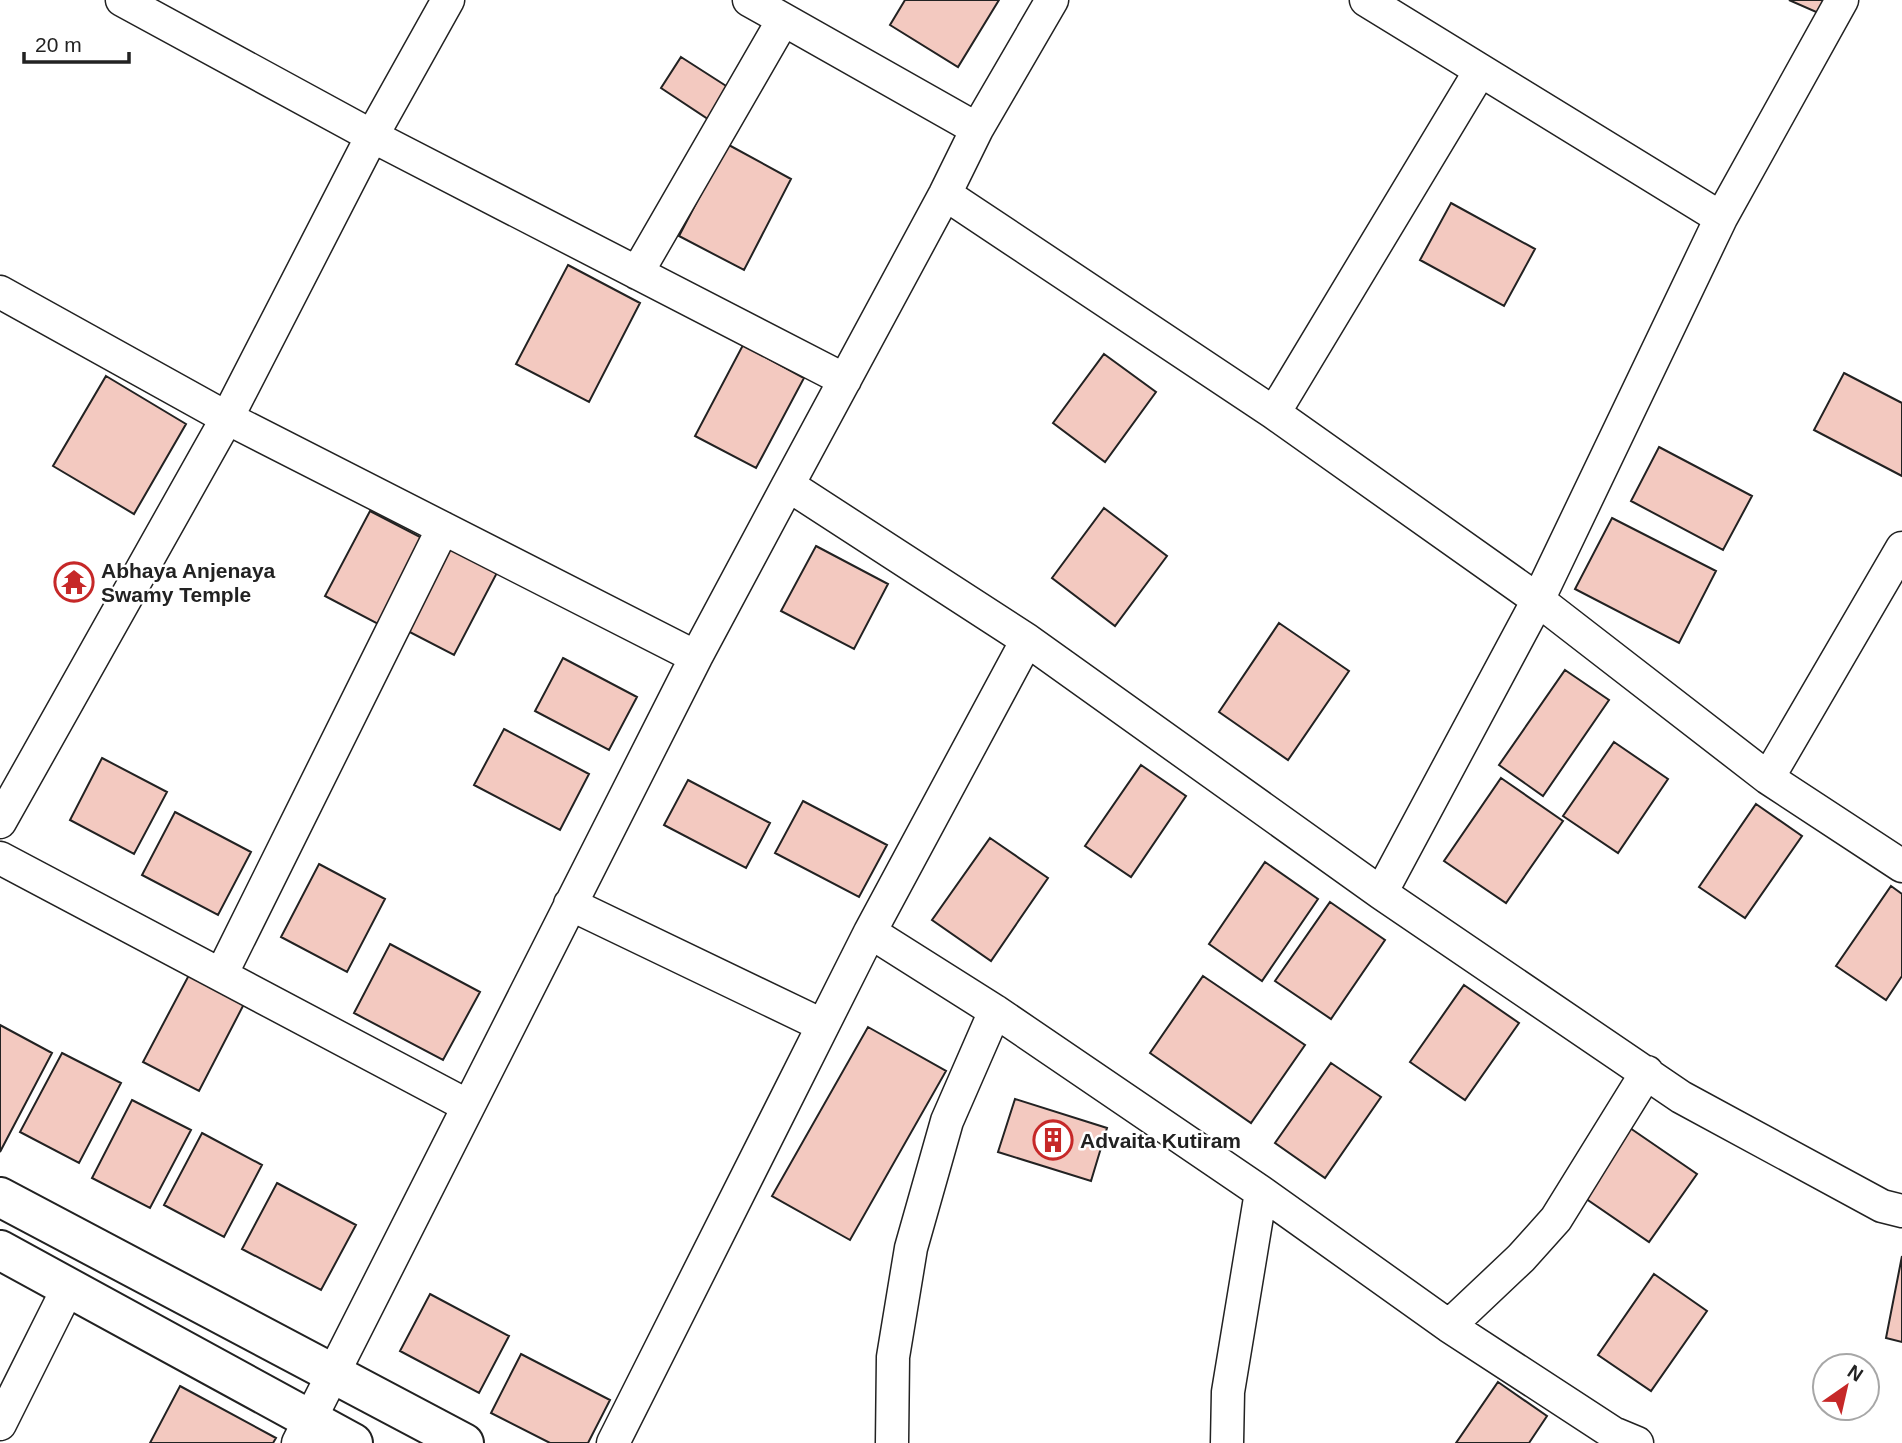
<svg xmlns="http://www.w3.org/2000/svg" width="1902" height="1443" font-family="Helvetica,sans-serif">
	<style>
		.building { fill: #f3c9c0; stroke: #222; stroke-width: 2 }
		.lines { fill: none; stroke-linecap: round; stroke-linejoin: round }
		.minor-casing { stroke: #222; stroke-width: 35 }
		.secondary-casing { stroke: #222; stroke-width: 42 }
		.minor { stroke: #fff; stroke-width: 32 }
		.secondary { stroke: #fff; stroke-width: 38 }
		.labels { text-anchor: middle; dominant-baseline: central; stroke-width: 5; stroke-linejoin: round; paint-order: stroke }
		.poi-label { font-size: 21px; font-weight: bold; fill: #222; stroke: #fff; text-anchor: start }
	</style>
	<rect width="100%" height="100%" fill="#fff"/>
	<path class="building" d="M905 0H999L958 67 890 25Z
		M1789 0H1830L1823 15Z
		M681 57 734 91 714 123 661 88Z
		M727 144 791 179 744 270 679 236Z
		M1451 203 1535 249 1504 306 1420 260Z
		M568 265 640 303 589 402 516 364Z
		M743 345 804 378 756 468 695 436Z
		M1104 354 1156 392 1105 462 1053 423Z
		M1844 373 1902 403V476L1814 430Z
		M106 376 186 424 134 514 53 466Z
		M1659 447 1752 496 1723 550 1631 501Z
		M1104 508 1167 556 1115 626 1052 578Z
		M370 511 424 539 380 625 325 596Z
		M1612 518 1716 571 1679 643 1575 589Z
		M446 539 500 567 454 655 400 627Z
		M816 546 888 584 854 649 781 611Z
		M1279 623 1349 671 1288 760 1219 712Z
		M563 658 637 697 609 750 535 711Z
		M1565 670 1609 700 1543 796 1499 765Z
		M504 729 589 774 560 830 474 785Z
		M1614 742 1668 779 1618 853 1563 816Z
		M102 758 167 792 134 854 70 820Z
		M1141 765 1186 796 1131 877 1085 846Z
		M1501 778 1563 821 1506 903 1444 861Z
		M688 780 770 823 746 868 664 825Z
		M803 801 887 845 859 897 775 853Z
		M1756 804 1802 836 1745 918 1699 887Z
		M175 812 251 852 218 915 142 875Z
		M990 838 1048 878 991 961 932 920Z
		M1265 862 1318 899 1262 981 1209 944Z
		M319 864 385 899 347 972 281 937Z
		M1891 886 1902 894V976L1886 1000 1836 966Z
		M1330 902 1385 940 1331 1019 1275 981Z
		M390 944 480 992 443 1060 354 1013Z
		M189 975 244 1004 199 1091 143 1062Z
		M1203 976 1305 1045 1251 1123 1150 1053Z
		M1464 985 1519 1023 1465 1100 1410 1062Z
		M0 1025 52 1053 0 1152Z
		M868 1027 946 1071 850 1240 772 1196Z
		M62 1053 121 1083 79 1163 20 1132Z
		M1331 1063 1381 1097 1325 1178 1275 1143Z
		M1015 1099 1107 1128 1091 1181 998 1152Z
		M132 1100 191 1130 150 1208 92 1178Z
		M1630 1128 1697 1174 1649 1242 1582 1196Z
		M202 1133 262 1165 224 1237 164 1205Z
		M277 1183 356 1225 321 1290 242 1249Z
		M1902 1256V1342L1886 1338Z
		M1654 1274 1707 1311 1651 1391 1598 1355Z
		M430 1294 509 1336 479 1393 400 1351Z
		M521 1354 610 1400 588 1443H550L491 1413Z
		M1498 1382 1547 1416 1529 1443H1456Z
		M180 1386 276 1438 273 1443H150Z"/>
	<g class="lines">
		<g class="minor-casing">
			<path id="minor" d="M122 0 372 136 845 380
				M749 0 977 129 945 194 788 485
				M1366 0 1721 218
				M977 129 1052 0
				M945 194 1274 413 1538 600 1768 778 1902 866
				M637 273 783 20
				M0 292 227 418 696 657
				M1274 413 1480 71
				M1027 640 1381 893 1681 1097 1882 1206 1902 1211
				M1768 778 1902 548
				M0 822 227 418 372 136 448 0
				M0 858 468 1106
				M1381 893 1538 600 1721 218 1842 0
				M570 904 822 1025
				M870 932 995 1011 1261 1192 1449 1326 1613 1433 1637 1443
				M221 975 443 528
				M1449 1326 1521 1258 1556 1219 1647 1072
				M0 1424 69 1286
				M298 1443 696 657 788 485 1027 640 870 932 613 1443
				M892 1443 893 1357 911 1248 947 1121 995 1011
				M1227 1443 1228 1392 1261 1192"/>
		</g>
		<g class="secondary-casing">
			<path id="secondary" d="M0 1197 464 1443
				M0 1250 353 1443"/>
		</g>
		<use href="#minor" class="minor"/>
		<use href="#secondary" class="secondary"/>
	</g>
	<defs>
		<g id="temple-ring" transform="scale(2.0125)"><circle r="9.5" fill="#fff" stroke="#c62828" stroke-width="1.5"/><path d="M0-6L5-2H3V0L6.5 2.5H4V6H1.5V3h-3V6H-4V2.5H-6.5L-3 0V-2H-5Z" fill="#c62828"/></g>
		<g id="building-ring" transform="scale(2.0125)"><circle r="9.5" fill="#fff" stroke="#c62828" stroke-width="1.5"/><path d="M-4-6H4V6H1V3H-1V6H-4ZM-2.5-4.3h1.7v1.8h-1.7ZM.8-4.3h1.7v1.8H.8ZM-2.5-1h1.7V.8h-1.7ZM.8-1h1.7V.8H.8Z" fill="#c62828"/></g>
	</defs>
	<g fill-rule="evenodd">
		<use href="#temple-ring" x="74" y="582"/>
		<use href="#building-ring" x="1053" y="1140"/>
	</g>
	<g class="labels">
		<g class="poi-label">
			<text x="101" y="570">Abhaya Anjenaya<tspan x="101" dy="24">Swamy Temple</tspan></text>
			<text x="1080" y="1140">Advaita Kutiram</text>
		</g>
	</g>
	<g transform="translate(1846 1387) rotate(34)"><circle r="33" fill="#ffffff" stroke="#a7a7a7" stroke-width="2"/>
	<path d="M0-5L12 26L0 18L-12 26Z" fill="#c62828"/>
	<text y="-10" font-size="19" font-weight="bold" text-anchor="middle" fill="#222222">N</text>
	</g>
	<path d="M24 52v10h105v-10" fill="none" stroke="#222222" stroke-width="3.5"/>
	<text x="35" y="52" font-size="21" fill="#222222" stroke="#ffffff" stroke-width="5" paint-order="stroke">20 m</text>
</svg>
